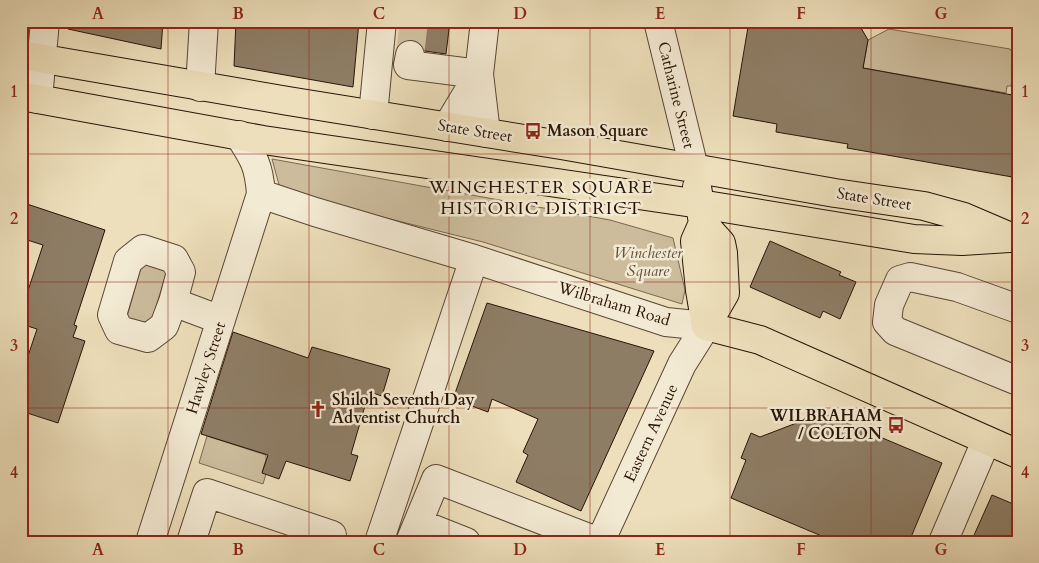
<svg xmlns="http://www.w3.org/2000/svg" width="1039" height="563" font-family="Cardo,serif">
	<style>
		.green { fill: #ccbc9c; stroke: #7a6852 }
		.building { fill: #8e7d65; stroke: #281307 }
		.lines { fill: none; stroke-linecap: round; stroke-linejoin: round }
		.minor-tunnel { stroke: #cfc0a0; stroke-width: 28; stroke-dasharray: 28 14; stroke-linecap: butt }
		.minor-casing { stroke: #594634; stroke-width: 30 }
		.major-casing { stroke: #281307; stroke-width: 30 }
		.minor { stroke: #f3ead3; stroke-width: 28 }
		.major { stroke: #eddfbb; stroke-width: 28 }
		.grid { fill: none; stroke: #8f2418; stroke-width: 1; stroke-opacity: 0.55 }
		.labels { text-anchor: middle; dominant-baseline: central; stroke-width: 5; stroke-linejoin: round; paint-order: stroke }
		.street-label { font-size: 16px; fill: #281307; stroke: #f3ead3 }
		.poi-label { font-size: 16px; font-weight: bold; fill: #281307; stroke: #f3ead3; text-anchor: start }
		.park-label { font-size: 16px; font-style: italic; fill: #614e3b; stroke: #f3ead3 }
		.neighbourhood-label { font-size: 18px; letter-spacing: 1px; fill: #281307; stroke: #f3ead3 }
		.neatline { fill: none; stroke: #8f2418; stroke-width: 2 }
		.grid-label { font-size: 16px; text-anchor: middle; font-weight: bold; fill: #8f2418 }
	</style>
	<rect width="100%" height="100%" fill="#eddfbb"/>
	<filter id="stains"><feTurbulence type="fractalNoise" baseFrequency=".004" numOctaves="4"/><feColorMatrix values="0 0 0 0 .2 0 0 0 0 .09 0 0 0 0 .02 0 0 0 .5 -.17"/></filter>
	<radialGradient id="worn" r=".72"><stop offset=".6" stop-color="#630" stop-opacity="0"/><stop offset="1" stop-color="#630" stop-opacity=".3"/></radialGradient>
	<path class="green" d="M889 29 1010 49 1015 56 1011 86H1007L1006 93 863 68 868 40Z
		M272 159 610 220 673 238 685 290 682 304 483 242 281 192Z
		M152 260 168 267 152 320 134 325 127 317 142 264Z
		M207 436 266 455V460L262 472 266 474 263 484 199 463Z"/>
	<path class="building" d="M69 21H163L161 49 68 29Z
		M236 21H359L353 87 234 66Z
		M409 21H450L446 54 425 51 420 43 414 40H407Z
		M749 21H857L868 40 863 68 1018 96V178L847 148 848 144 776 132 777 124 733 116Z
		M21 202 105 230 74 325 77 326 73 337 85 341 58 423 21 411V377L37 329 21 324V312L43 245 21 238Z
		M770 241 841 272 839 275 856 282 840 319 823 311 820 318 750 287Z
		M487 303 654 351 581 511 516 482 528 455 523 452 538 419 492 399 488 412 453 399Z
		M233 332 308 358 312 347 390 369 382 396 369 392 351 454 358 456 350 481 286 461 279 479 262 473 268 455 201 434Z
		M811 408 942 463 909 542H836L731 498 746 460 741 458 751 433 760 437 807 419Z
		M992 495 1018 506V542H971Z"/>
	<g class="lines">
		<path class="minor-tunnel" d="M410 55 414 21"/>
		<g class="minor-casing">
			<path id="minor" d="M658 21 694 168
				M410 55 408 65 479 74 485 21
				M200 87 204 21
				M38 99 45 21
				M373 115 382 21
				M447 127 479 74 486 133
				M261 194 315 212 474 259 666 322 706 326 682 364 600 542
				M173 302 164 326 148 338 119 330 112 315 128 261 143 249 174 259 181 272 173 302 221 320
				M1018 309 957 287 910 277 900 280 889 305 887 322 895 331 1018 381
				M418 523 466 542
				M150 542 261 194C259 166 254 158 239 135
				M191 542 207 493 332 535V542
				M379 542 474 259
				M410 542 436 479 599 542
				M943 542 986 441"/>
		</g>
		<g class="major-casing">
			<path id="major" d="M21 55 288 101 561 145 835 193 924 206 964 217 1013 238
				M21 96 263 140 700 204 914 239 962 241 1009 238
				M697 187 703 223 721 243 723 253 725 293 706 326
				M703 223 695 241 700 290 706 326
				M706 326 760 340 1018 454"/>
		</g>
		<use href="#minor" class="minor"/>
		<use href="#major" class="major"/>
	</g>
	<path class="grid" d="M168 21V542M309 21V542M449 21V542M590 21V542M730 21V542M871 21V542M21 154H1018M21 282H1018M21 408H1018"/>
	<defs>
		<g id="bus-bare" transform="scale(1.35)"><path d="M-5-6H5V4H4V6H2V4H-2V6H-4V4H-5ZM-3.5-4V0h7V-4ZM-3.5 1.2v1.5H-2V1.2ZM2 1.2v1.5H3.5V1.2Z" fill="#8f2418" stroke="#f3ead3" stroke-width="2.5" paint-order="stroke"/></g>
		<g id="church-bare" transform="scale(1.35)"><path d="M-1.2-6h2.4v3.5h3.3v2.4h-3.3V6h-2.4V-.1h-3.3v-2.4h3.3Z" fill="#8f2418" stroke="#f3ead3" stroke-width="2.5" paint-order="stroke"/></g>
	</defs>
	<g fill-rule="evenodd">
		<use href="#bus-bare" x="533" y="131"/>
		<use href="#church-bare" x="318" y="409"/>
		<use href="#bus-bare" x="896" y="425"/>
	</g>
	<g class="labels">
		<g class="street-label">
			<text transform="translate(676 95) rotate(76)">Catharine Street</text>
			<text transform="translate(475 131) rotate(9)">State Street</text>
			<text transform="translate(874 199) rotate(9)">State Street</text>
			<text transform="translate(614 304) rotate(17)">Wilbraham Road</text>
			<text transform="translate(206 368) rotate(-72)">Hawley Street</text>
			<text transform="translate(651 433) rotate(-65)">Eastern Avenue</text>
		</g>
		<g class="poi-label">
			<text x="547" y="131">Mason Square</text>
			<text x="332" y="400">Shiloh Seventh Day<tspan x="332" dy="18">Adventist Church</tspan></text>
			<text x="882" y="416" text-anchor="end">WILBRAHAM<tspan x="882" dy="18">/ COLTON</tspan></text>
		</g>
		<g class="park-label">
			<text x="648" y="253">Winchester<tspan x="648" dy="18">Square</tspan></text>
		</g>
		<g class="neighbourhood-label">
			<text x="541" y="187">WINCHESTER SQUARE<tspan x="541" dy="21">HISTORIC DISTRICT</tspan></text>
		</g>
	</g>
	<rect width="1039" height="563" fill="none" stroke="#eddfbb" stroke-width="55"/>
	<rect x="28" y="28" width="984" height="508" class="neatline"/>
	<g class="grid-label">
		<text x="98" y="19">A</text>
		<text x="238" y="19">B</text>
		<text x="379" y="19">C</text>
		<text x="520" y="19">D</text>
		<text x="660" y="19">E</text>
		<text x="801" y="19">F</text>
		<text x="941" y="19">G</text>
		<text x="14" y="97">1</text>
		<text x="1025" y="97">1</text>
		<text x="14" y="224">2</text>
		<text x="1025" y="224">2</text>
		<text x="14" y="351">3</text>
		<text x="1025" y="351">3</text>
		<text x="14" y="478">4</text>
		<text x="1025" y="478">4</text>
		<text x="98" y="555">A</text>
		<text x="238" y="555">B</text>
		<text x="379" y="555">C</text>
		<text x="520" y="555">D</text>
		<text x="660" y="555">E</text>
		<text x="801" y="555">F</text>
		<text x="941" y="555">G</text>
	</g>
	<rect width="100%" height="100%" filter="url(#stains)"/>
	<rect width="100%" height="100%" fill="url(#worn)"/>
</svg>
